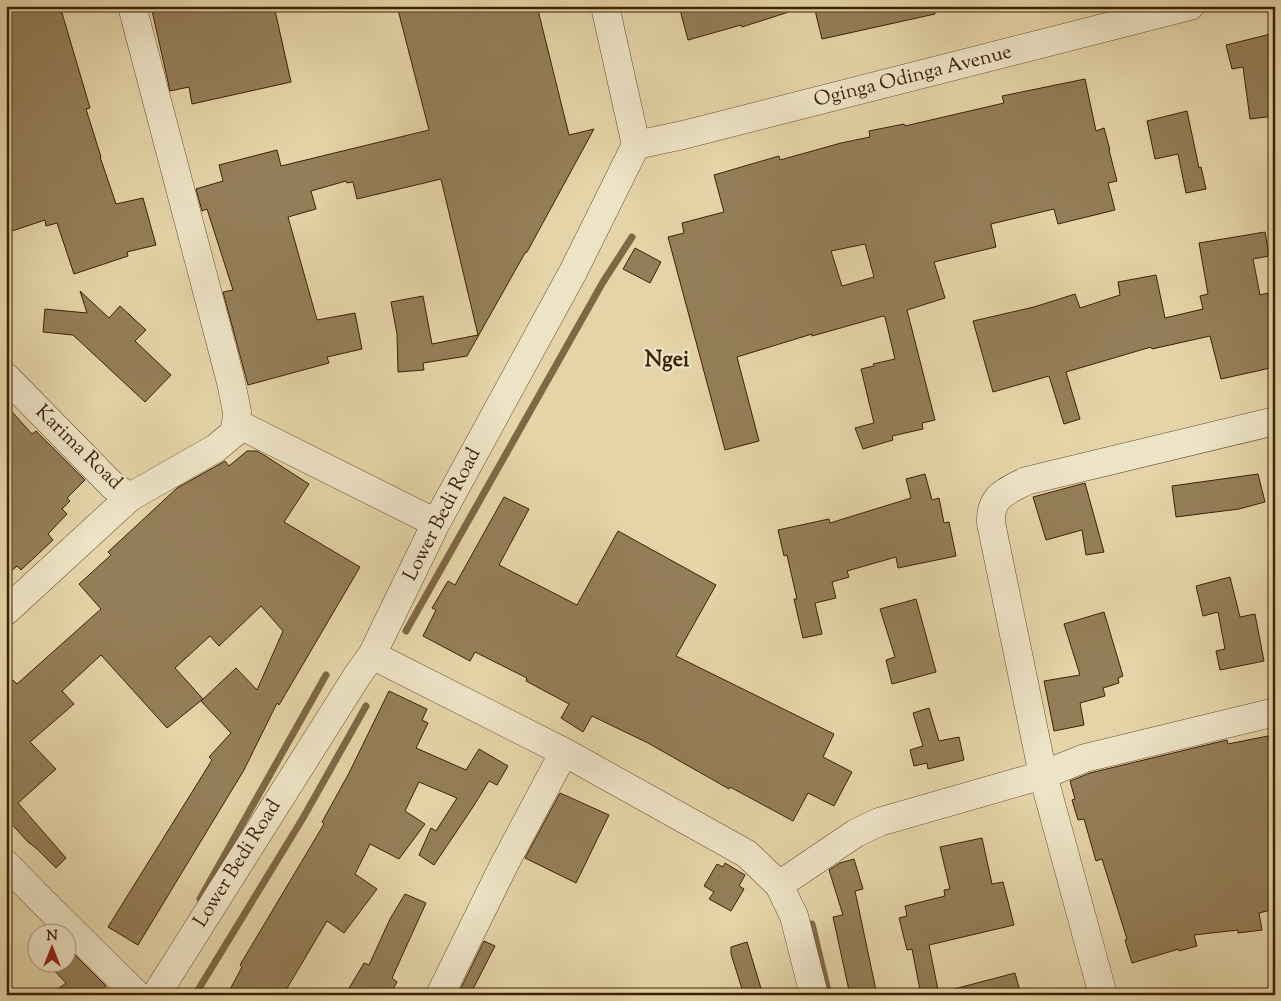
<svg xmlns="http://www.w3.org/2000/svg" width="1281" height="1001" font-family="'Sorts Mill Goudy',serif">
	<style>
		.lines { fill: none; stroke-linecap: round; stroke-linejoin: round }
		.stream { stroke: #7f6845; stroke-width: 7 }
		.building { fill: #947e59; stroke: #3d2105; fill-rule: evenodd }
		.minor-casing { stroke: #674e2e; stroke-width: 29 }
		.minor { stroke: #ede3c6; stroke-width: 28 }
		.labels { text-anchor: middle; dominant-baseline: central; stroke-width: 4.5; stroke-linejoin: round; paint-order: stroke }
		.street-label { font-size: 20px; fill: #3d2105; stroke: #ede3c6 }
		.quarter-label { font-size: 22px; font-weight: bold; fill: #3d2105; stroke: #ede3c6 }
	</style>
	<rect width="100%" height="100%" fill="#e4d4a7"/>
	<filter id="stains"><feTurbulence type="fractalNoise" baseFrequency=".004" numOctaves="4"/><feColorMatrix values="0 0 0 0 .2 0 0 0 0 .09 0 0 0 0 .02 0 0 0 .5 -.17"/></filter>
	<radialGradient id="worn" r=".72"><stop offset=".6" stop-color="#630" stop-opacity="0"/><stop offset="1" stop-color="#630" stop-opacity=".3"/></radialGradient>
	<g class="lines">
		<path class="stream" d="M406 631 603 282 632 237
			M200 899 326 675
			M812 924 829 995
			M195 995 303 818 366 706"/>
	</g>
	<path class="building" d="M6 6H58L60 13H62L90 108 86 109 101 157H100L116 204 143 198 156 245 127 252 128 256 74 274 57 223 46 226 45 220 6 233Z
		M151 6H274L291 82 192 104 189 87 170 91Z
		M397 6H537L569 135 594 129 527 252 525 253 467 356 423 363 424 370 398 372 397 334 391 302 423 296 432 344 478 335 441 179 357 199 353 182 347 183 346 181 311 191 316 209 288 217 317 320 355 313 362 349 327 357 329 363 248 385 223 292 233 290 207 209 202 211 196 189 223 181 219 165 277 150 281 166 429 130Z
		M679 6H794L795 10 742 27 741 25 688 40Z
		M814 6H934L935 14 822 39Z
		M1275 33V116L1250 119 1243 67 1232 69 1226 45Z
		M1085 79 1096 131 1104 128 1110 150H1109L1117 181 1108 183 1115 210 1058 224 1054 209 991 224 996 247 934 262 945 298 907 310 935 420 922 423 923 429 892 436 893 440 863 449 855 428 874 423 861 369 874 366 873 364 895 359 885 317 883 316 812 336V334L737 357 759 441 725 450 668 237 684 233 682 223 724 212 714 175 779 156 780 160 841 143 870 137 869 131 904 124 905 126 1004 103 1002 96ZM865 244 874 277 842 286 831 251Z
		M1187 111 1199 168 1201 167 1206 189 1186 193 1178 154 1155 159 1147 121Z
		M1265 232 1269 256 1253 259 1260 295 1268 293 1275 325V367L1221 379 1210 336 1152 349 1151 347 1066 372 1080 419 1064 424 1049 376 993 392 973 321 1034 307 1075 294 1080 308 1120 295 1118 282 1156 275 1165 318 1203 309 1200 296 1208 294 1199 243Z
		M635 248 661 262 650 283 623 269Z
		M80 291 109 318 120 306 146 330 135 341 171 375 145 402 73 335 43 332 45 309 87 313Z
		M6 405 32 434 36 431 85 480 67 498 70 501 62 509 67 514 48 534 53 540 21 570 17 566 6 576Z
		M247 451H257L264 455 309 484 284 522 360 567 279 705 277 703 244 770 138 945 108 927 212 760 209 757 231 733 201 701 236 668 257 690 283 631 261 606 219 646 210 636 175 668 203 699 167 728 101 655 62 691 74 704 30 742 56 769 18 803 66 858 56 868 36 848 28 842 6 818V673L17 684 101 609 79 584 111 555 108 552 177 488 225 461 229 466Z
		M925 474 932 500 939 498 944 523 949 522 956 556 898 568 896 557 847 571 849 577 832 582 836 598 815 603 822 634 803 638 794 599H797L787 555 784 556 778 530 829 519 830 523 911 498 906 479Z
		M1258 474 1265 502 1239 509 1176 517 1172 486Z
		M1085 483 1104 552 1086 555 1082 530 1046 540 1033 497Z
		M504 497 529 509 499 565 577 605 618 531 716 585 676 656 834 734 823 757 852 772 834 806 808 793 793 821 730 787 729 789 648 743 592 716 583 732 561 718 569 704 526 681 527 678 475 652 470 661 423 636 436 610 432 608 448 581 455 585Z
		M1230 577 1240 617 1255 614 1264 661 1220 670 1216 651 1225 649 1218 612 1203 616 1196 586Z
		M916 599 936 672 892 684 886 660 895 657 880 609Z
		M1104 612 1123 676 1118 678 1119 683 1103 688 1105 696 1080 703 1084 725 1054 731 1044 681 1080 675 1064 624Z
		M389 691 427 709 422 720 428 723 416 748 466 770 479 749 508 766 497 785 489 781 473 807 434 865 419 855 431 828 436 831 457 798 419 782 405 811 425 824 399 859 370 844 355 874 377 889 344 933 327 921 283 995H227L242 967 240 965 324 824 322 822 349 773Z
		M929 708 939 741 959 737 964 760 928 769 927 763 914 766 910 750 923 746 913 713Z
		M1268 736 1275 771V909L1259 913 1262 930 1238 933V930L1194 935 1197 946 1179 951V949L1132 963 1125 940 1127 939 1102 859 1096 861 1084 819 1078 820 1072 800 1075 799 1070 781 1090 773 1227 740 1228 744Z
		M560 793 609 815 576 883 525 858Z
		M982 838 992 884 1003 882 1014 925 929 945 939 995H921L912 949 907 950 899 918 907 916 905 906 945 896 944 890 950 889 940 847Z
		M854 859 863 889 855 891 877 995H850L833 917 843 915 829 870 840 863Z
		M725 863 745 875 739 886 744 889 731 911 709 899 714 892 704 886 717 864 723 867Z
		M405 894 426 903 392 978 397 982 390 995H345L364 963 369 965 390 919Z
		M484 941 495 946 470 995 460 990Z
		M747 942 763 995H744L731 954V947Z
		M68 948 106 986 97 995H50L66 983 48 964H68Z
		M1015 973 1021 995H955L954 989Z"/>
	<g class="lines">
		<g class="minor-casing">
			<path id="minor" d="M132 6 231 382 237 412 236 423 436 523
				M636 145 683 135 1190 6
				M6 377 113 486 130 497 216 448 234 433 236 423
				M6 611 130 497
				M372 655 564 752 747 854 779 885 794 916 814 995
				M6 864 39 898 137 995
				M779 885 856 833 879 822 1043 775 1085 758 1275 712
				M156 995 357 676 372 655 436 523 573 272 636 145 605 6
				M440 995 505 863 564 752
				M1103 995 1043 775 991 523C990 496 1005 492 1026 481L1275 421"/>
		</g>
		<use href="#minor" class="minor"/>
	</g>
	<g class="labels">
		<g class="street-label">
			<text transform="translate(913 77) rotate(-14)">Oginga Odinga Avenue</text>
			<text transform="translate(78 448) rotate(44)">Karima Road</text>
			<text transform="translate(443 515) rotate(-63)">Lower Bedi Road</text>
			<text transform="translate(238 864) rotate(-58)">Lower Bedi Road</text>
		</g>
		<g class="quarter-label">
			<text x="667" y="361">Ngei</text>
		</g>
	</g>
	<rect width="1281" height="1001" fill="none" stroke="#e4d4a7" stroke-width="25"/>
	<rect x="8" y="8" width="1266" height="986" fill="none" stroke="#3d2105" stroke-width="2.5"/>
	<rect x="12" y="12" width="1256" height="976" fill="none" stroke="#3d2105"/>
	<g transform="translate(52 948)"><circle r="24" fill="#ede3c6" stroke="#a79579"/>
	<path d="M0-4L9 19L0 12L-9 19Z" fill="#8f2418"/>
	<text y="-8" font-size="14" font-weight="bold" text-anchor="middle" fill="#3d2105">N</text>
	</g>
	<rect width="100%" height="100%" filter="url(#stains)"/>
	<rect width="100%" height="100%" fill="url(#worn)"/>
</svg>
